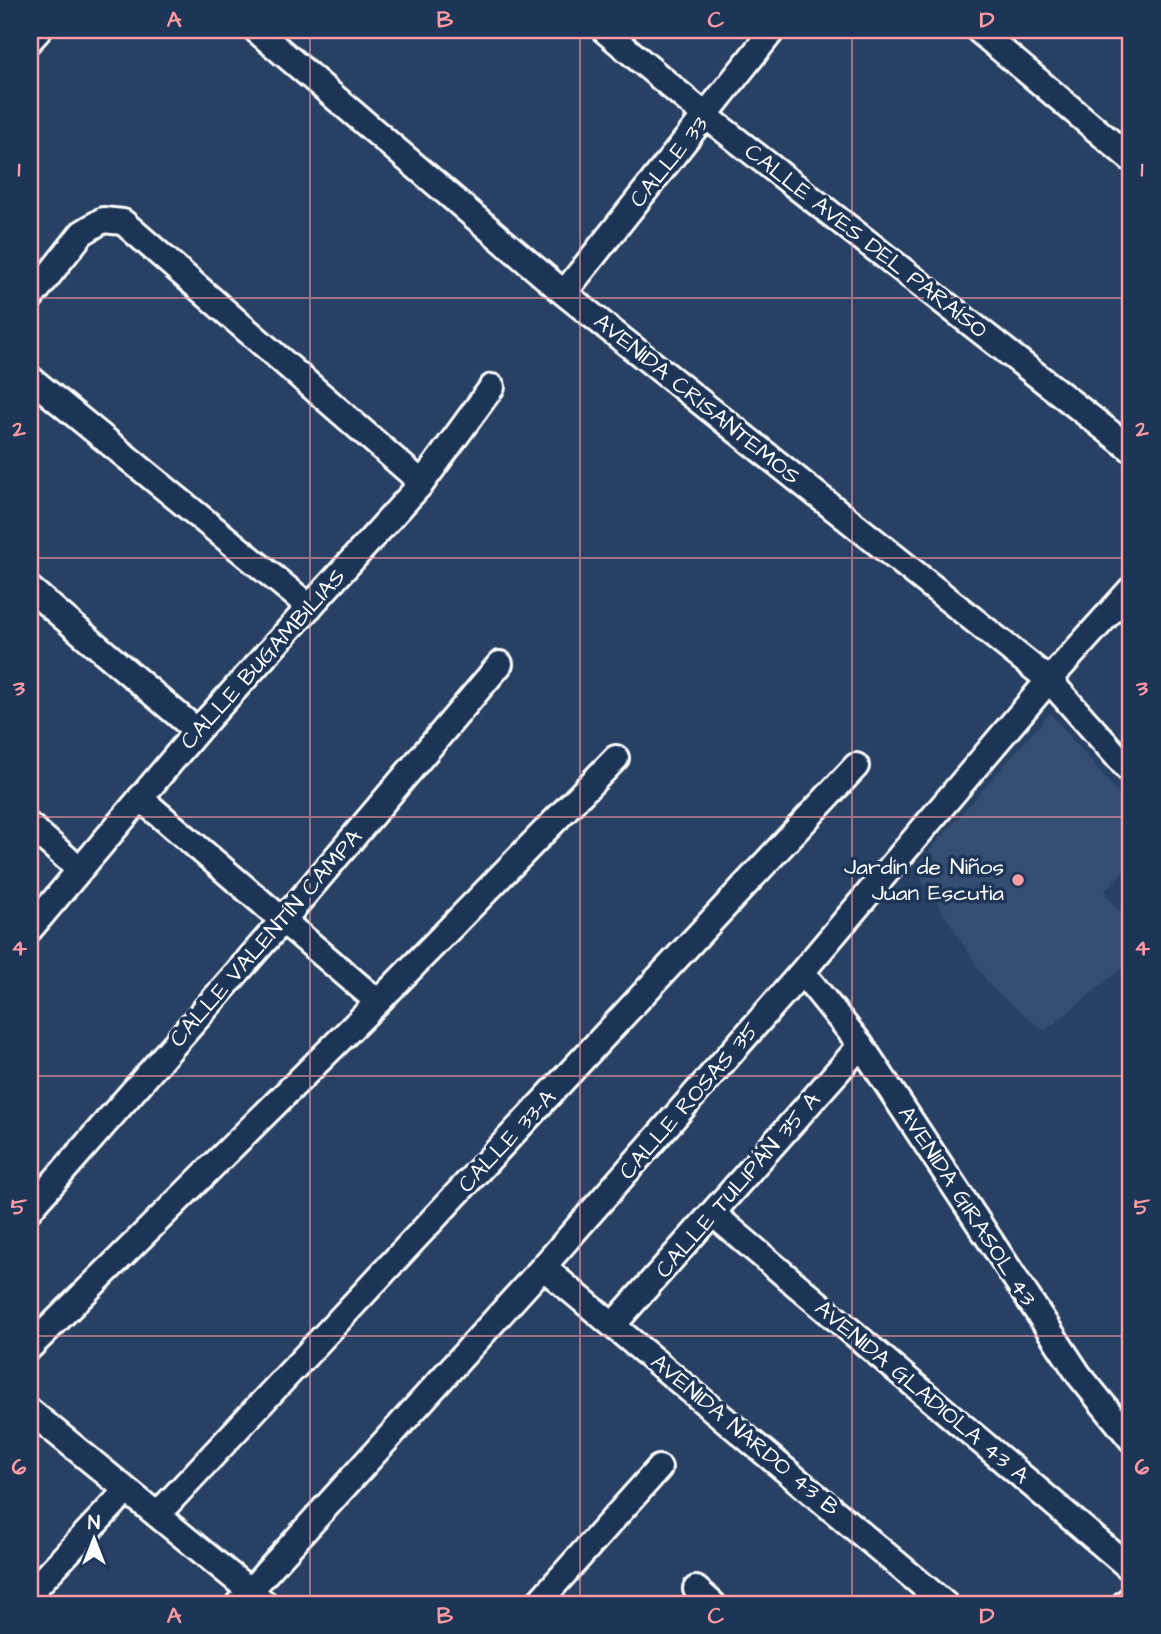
<svg xmlns="http://www.w3.org/2000/svg" width="1161" height="1634" font-family="'Architects Daughter',sans-serif">
	<style>
		.built { fill: #354d71 }
		.lines { fill: none; stroke-linecap: round; stroke-linejoin: round }
		.minor-casing { stroke: #fff; stroke-width: 30 }
		.minor { stroke: #1d3557; stroke-width: 24 }
		.grid { fill: none; stroke: #ff9aa2; stroke-width: 2; stroke-opacity: 0.55 }
		.poi-dot { fill: #ff9aa2; stroke: #1d3557; stroke-width: 2.5 }
		.labels { text-anchor: middle; dominant-baseline: central; stroke-width: 7; stroke-linejoin: round; paint-order: stroke }
		.street-label { font-size: 23px; fill: #fff; stroke: #1d3557 }
		.poi-label { font-size: 23px; fill: #fff; stroke: #1d3557; text-anchor: end }
		.neatline { fill: none; stroke: #ff9aa2; stroke-width: 2.5 }
		.grid-label { font-size: 23px; text-anchor: middle; font-weight: bold; fill: #ff9aa2 }
	</style>
	<rect width="100%" height="100%" fill="#284063"/>
	<filter id="ink" filterUnits="userSpaceOnUse"><feTurbulence type="fractalNoise" baseFrequency=".0143" numOctaves="2"/><feDisplacementMap in="SourceGraphic" scale="14" xChannelSelector="R" yChannelSelector="G"/><feConvolveMatrix kernelMatrix="1 2 1 2 8 2 1 2 1" color-interpolation-filters="sRGB"/></filter>
	<g filter="url(#ink)">
		<path class="built" d="M1050 713 1131 808V863L1104 892 1131 925V961L1045 1031 992 989 914 868Z"/>
		<g class="lines">
			<g class="minor-casing">
				<path id="minor" d="M256 30 564 293 1049 680 1131 772
					M604 30 706 116 1131 449
					M978 30 1131 159
					M30 40 39 30
					M564 293 773 30
					M30 299 82 233 103 220 123 222 422 483
					M30 378 310 607
					M30 589 197 731
					M140 798 378 1002
					M30 826 79 869
					M30 929 197 731 422 483 492 387
					M802 972 861 1045 1079 1375 1131 1439
					M30 1209 284 919 500 664
					M713 1214 1131 1569
					M543 1267 945 1604
					M614 1324 861 1045
					M30 1347 378 1002 616 758
					M30 1411 266 1604
					M157 1515 856 766
					M696 1589 713 1604
					M30 1593 126 1491
					M238 1604 543 1267 802 972 1049 680 1131 589
					M537 1604 659 1468
					M1124 1604 1131 1598"/>
			</g>
			<use href="#minor" class="minor"/>
		</g>
	</g>
	<path class="grid" d="M310 30V1604M580 30V1604M852 30V1604M30 298H1131M30 558H1131M30 817H1131M30 1076H1131M30 1336H1131"/>
	<circle class="poi-dot" cx="1018" cy="880" r="7"/>
	<g class="labels">
		<g class="street-label">
			<text transform="translate(669 162) rotate(-51)">CALLE 33</text>
			<text transform="translate(866 241) rotate(38)">CALLE AVES DEL PARAÍSO</text>
			<text transform="translate(697 399) rotate(39)">AVENIDA CRISANTEMOS</text>
			<text transform="translate(263 659) rotate(-48)">CALLE BUGAMBILIAS</text>
			<text transform="translate(266 938) rotate(-49)">CALLE VALENTÍN CAMPA</text>
			<text transform="translate(689 1101) rotate(-49)">CALLE ROSAS 35</text>
			<text transform="translate(507 1141) rotate(-47)">CALLE 33-A</text>
			<text transform="translate(738 1185) rotate(-49)">CALLE TULIPÁN 35 A</text>
			<text transform="translate(967 1206) rotate(57)">AVENIDA GIRASOL 43</text>
			<text transform="translate(922 1392) rotate(40)">AVENIDA GLADIOLA 43 A</text>
			<text transform="translate(745 1435) rotate(40)">AVENIDA NARDO 43 B</text>
		</g>
		<g class="poi-label">
			<text x="1004" y="867">Jardín de Niños<tspan x="1004" dy="26">Juan Escutia</tspan></text>
		</g>
	</g>
	<rect width="1161" height="1634" fill="none" stroke="#1d3557" stroke-width="77"/>
	<g transform="translate(94 1539)" stroke="#1d3557" stroke-width="5" paint-order="stroke">
	<path d="M0-5L12 26L0 18L-12 26Z" fill="#ffffff"/>
	<text y="-10" font-size="19" font-weight="bold" text-anchor="middle" fill="#ffffff">N</text>
	</g>
	<rect x="38" y="38" width="1084" height="1558" class="neatline"/>
	<g class="grid-label">
		<text x="174" y="27">A</text>
		<text x="445" y="27">B</text>
		<text x="716" y="27">C</text>
		<text x="987" y="27">D</text>
		<text x="19" y="176">1</text>
		<text x="1142" y="176">1</text>
		<text x="19" y="436">2</text>
		<text x="1142" y="436">2</text>
		<text x="19" y="695">3</text>
		<text x="1142" y="695">3</text>
		<text x="19" y="955">4</text>
		<text x="1142" y="955">4</text>
		<text x="19" y="1214">5</text>
		<text x="1142" y="1214">5</text>
		<text x="19" y="1474">6</text>
		<text x="1142" y="1474">6</text>
		<text x="174" y="1623">A</text>
		<text x="445" y="1623">B</text>
		<text x="716" y="1623">C</text>
		<text x="987" y="1623">D</text>
	</g>
</svg>
